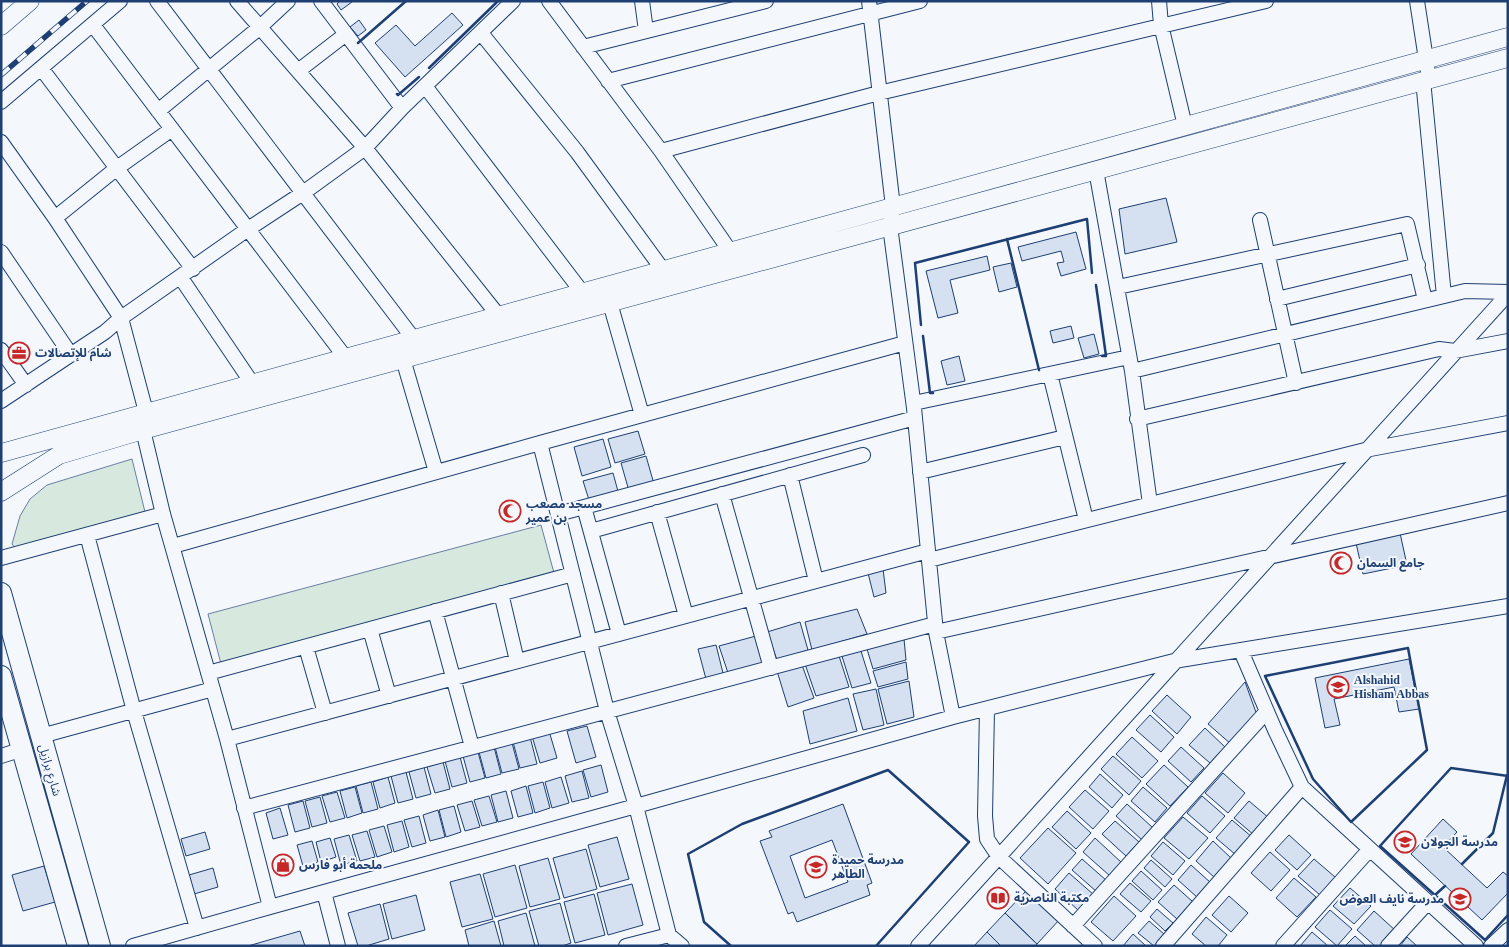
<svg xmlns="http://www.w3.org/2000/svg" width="1509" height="947" font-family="'Times New Roman','Noto Sans Arabic',serif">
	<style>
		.green { fill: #d7e8df; stroke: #687fa3 }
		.building { fill: #d5e0f0; stroke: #1d3f73; fill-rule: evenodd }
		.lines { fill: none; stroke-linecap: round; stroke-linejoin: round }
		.minor-casing { stroke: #1d3f73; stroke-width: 16 }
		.major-casing { stroke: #1d3f73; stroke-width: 19 }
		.highway-casing { stroke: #1d3f73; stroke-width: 22 }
		.minor { stroke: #f4f7fb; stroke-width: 14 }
		.major { stroke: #f4f7fb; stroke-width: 18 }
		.highway { stroke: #f4f7fb; stroke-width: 20 }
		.rail-casing { stroke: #1d3f73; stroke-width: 5.5 }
		.rail { stroke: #f4f7fb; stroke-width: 4; stroke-dasharray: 11; stroke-linecap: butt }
		.wall { stroke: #1d3f73; stroke-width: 2.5 }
		.labels { text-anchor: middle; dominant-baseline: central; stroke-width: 4; stroke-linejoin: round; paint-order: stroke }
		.poi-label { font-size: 12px; font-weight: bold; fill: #1d3f73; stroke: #f4f7fb; text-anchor: start }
		.street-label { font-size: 12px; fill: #1d3f73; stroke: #f4f7fb }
	</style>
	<rect width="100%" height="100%" fill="#f4f7fb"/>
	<path class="green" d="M132 459 145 512 15 548 12 544 20 516 30 499 47 485Z
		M541 525 554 573 221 664 208 614Z"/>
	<path class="building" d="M340 1H351L352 2 341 10 337 4Z
		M452 13 463 25 405 77 375 43 396 25 415 46Z
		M359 20 366 30 358 36 350 27Z
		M1166 198 1177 242 1125 254 1119 209Z
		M1076 232 1086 269 1061 276 1057 263 1064 262 1061 251 1022 261 1018 247Z
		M987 256 990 270 950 280 958 313 938 318 926 271Z
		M1011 263 1017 287 999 292 993 267Z
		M1071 326 1074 338 1053 343 1050 331Z
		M1094 334 1099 354 1084 358 1078 338Z
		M959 356 965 381 947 385 941 361Z
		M638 431 645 454 615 463 608 439Z
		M603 439 611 467 582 476 574 447Z
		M646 456 654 484 629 491 621 463Z
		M613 473 619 495 590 503 583 481Z
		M1400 533 1407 565 1363 574 1356 543Z
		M883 569 886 593 874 597 868 573Z
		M857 609 867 634 812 650 805 622Z
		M800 622 808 650 777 660 767 632Z
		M756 636 766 663 728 673 719 646Z
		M904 639 906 660 873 669 867 649Z
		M716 645 723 673 706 679 698 649Z
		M860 648 871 683 852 688 841 653Z
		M839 656 849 687 816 696 805 664Z
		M1409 659 1419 709 1399 712 1394 687 1334 699 1340 725 1325 728 1315 678Z
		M906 662 908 679 878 687 873 671Z
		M802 665 814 698 788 707 777 671Z
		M909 681 914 717 887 724 878 689Z
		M1245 682 1257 715 1231 744 1208 724Z
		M876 689 884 725 863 730 853 694Z
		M1167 695 1191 717 1177 734 1152 711Z
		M848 698 857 731 810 744 803 711Z
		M1150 715 1174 737 1161 752 1136 730Z
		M587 726 596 757 576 763 567 731Z
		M1205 728 1225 747 1210 763 1189 745Z
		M549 731 557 758 540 763 532 736Z
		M530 737 537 764 520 768 513 742Z
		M1132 737 1158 761 1142 778 1116 754Z
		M512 743 519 769 502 773 495 747Z
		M494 747 501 774 486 778 479 752Z
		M1181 747 1204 768 1191 782 1168 761Z
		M478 752 485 778 470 782 463 756Z
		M1113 756 1141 781 1129 795 1101 769Z
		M460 757 467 783 452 787 445 761Z
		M443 762 450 789 435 793 427 767Z
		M601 765 608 792 591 797 583 770Z
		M1164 765 1188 787 1170 806 1146 784Z
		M424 767 431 794 416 798 409 772Z
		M582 771 589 798 572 802 565 776Z
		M406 772 413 799 398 803 391 776Z
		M1223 773 1245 793 1228 813 1205 793Z
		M1100 774 1123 795 1112 808 1089 787Z
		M388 777 395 803 380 808 373 782Z
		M561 777 569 803 552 808 545 782Z
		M371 782 378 809 363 813 356 786Z
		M543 782 550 808 535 813 528 786Z
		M526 786 533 813 518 817 511 791Z
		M355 787 362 813 347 818 340 791Z
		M1143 787 1167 808 1155 822 1131 801Z
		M1085 790 1109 811 1093 829 1069 807Z
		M506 791 513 818 498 822 491 795Z
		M337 792 345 818 330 822 322 796Z
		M489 796 497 822 482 826 474 800Z
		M1202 796 1225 816 1210 833 1187 813Z
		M320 797 327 823 312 827 305 801Z
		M303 801 310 828 295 832 288 805Z
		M472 801 480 827 465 831 457 805Z
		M1249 801 1269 818 1254 835 1234 818Z
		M843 804 872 883 867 885 870 895 797 922 793 912 788 914 760 841 772 837 769 831ZM832 840 848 882 805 898 790 856Z
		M1127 804 1153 828 1142 840 1116 816Z
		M454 806 461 832 446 837 439 810Z
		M280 808 288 835 273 839 266 813Z
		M438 810 445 837 430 841 423 815Z
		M1067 811 1091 833 1076 849 1052 827Z
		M419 816 426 843 412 847 404 820Z
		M1183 817 1208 838 1189 859 1164 838Z
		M1443 819 1457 832 1443 847 1487 888 1503 872 1508 876V893L1482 920 1411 854Z
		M1232 820 1252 837 1236 855 1216 838Z
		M402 821 409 847 394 852 387 825Z
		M1115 821 1139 842 1126 856 1102 834Z
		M384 826 392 852 377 857 369 830Z
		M1048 828 1076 853 1048 884 1020 858Z
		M367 831 375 857 360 861 352 835Z
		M205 832 210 849 186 856 181 839Z
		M349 835 357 861 341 865 334 839Z
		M1289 835 1311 855 1297 870 1275 850Z
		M617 837 629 879 600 887 588 845Z
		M330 838 336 857 321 862 316 842Z
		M1095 838 1122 863 1110 876 1083 852Z
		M312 841 318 862 303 866 297 845Z
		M1213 841 1231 858 1214 877 1196 861Z
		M1163 842 1185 861 1173 875 1151 856Z
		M586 849 597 889 564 898 553 858Z
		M1270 852 1290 870 1271 891 1251 873Z
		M548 858 560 899 530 907 519 866Z
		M1082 859 1107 881 1097 892 1072 870Z
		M1314 859 1335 877 1320 895 1298 876Z
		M1151 860 1172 879 1165 887 1144 868Z
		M515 865 527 908 495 917 483 874Z
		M1191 865 1211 883 1198 898 1178 880Z
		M44 866 55 902 23 911 12 875Z
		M213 868 218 887 194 894 189 875Z
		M1141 871 1162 890 1153 900 1132 881Z
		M1069 873 1094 895 1079 911 1055 889Z
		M480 874 493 919 462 927 450 882Z
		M1294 878 1316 897 1297 917 1276 898Z
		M1130 883 1151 901 1141 912 1120 894Z
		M632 884 643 925 608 935 597 893Z
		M1174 885 1193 902 1177 919 1158 902Z
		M1350 888 1371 906 1354 924 1333 906Z
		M1028 889 1060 919 1037 944 1005 913Z
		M594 894 605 935 575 943 564 902Z
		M416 895 425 930 392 939 383 904Z
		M1114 896 1136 916 1113 941 1091 922Z
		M1229 896 1248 913 1231 932 1212 915Z
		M560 903 571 943 562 946H539L529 911Z
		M380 904 389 939 366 946H358L348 913Z
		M1157 909 1173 923 1165 931 1150 917Z
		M1330 910 1352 929 1337 946 1315 927Z
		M1374 911 1396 931 1382 946H1375L1357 930Z
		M526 913 535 946H504L498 921Z
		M1005 913 1037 944 1035 946H1001L987 932Z
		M1206 917 1227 935 1218 946H1206L1192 934Z
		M494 921 501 946H469L465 930Z
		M1149 921 1164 934 1154 946 1138 933Z
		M300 931 305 946H248Z
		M987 932 1001 946H974Z
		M1312 932 1328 946H1300Z
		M1133 934 1146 946H1123Z
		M1355 936 1366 946H1345Z
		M1407 937 1417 946H1400Z"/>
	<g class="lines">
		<g class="minor-casing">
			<path id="minor" d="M157 1 413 338
				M237 1 365 148 498 315
				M321 1 402 108
				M549 1 661 151 730 251
				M642 1 646 31
				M869 1 893 207 890 226 914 408 936 632 953 717
				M1159 1 1161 25 1185 126
				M1417 1 1429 79
				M93 25 345 357
				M481 33 577 152 663 270
				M583 47 766 1
				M41 68 193 269
				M298 71 346 34
				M1423 80 1444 296
				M608 81 920 1
				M425 86 582 292
				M1 102 120 1
				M158 111 259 28 288 1
				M1 142 55 218 121 318 146 412
				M661 151 879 93 1266 1
				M1096 170 1132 371 1150 504
				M55 218 117 168 172 129
				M1260 220 1296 383
				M1 252 71 355
				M181 278 252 383
				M1118 287 1407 224 1425 300
				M1277 299 1418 265
				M610 303 642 415
				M1 350 26 385
				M403 359 436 472
				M1132 371 1465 291 1508 292
				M1050 374 1086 520
				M1 401 105 332 121 318 248 229 303 193 365 148 402 108 513 1
				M914 403 1129 357
				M1137 419 1439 349 1455 351 1508 341
				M143 430 163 514 227 739 270 907 324 892 338 946
				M540 443 607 711 636 806 953 717 1174 661 1508 606
				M920 472 1065 437
				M790 475 816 581
				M722 494 771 668
				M584 507 619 634
				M657 512 686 616
				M558 514 915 418
				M591 531 863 455
				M87 535 134 711 197 928
				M173 546 540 443 905 343
				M1 558 163 514
				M929 560 1365 450 1508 423
				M501 593 517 661
				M435 611 472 747
				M370 629 389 696
				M936 632 1508 503
				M306 647 325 713
				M1241 651 1275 730 1302 787 1476 946
				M208 673 573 574
				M987 709 985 816 987 839 999 857 1095 946
				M41 736 213 689
				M227 739 928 551
				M1 756 23 749
				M244 808 935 624
				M324 892 636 806 669 935 626 946
				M1073 926 1267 711
				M669 935 682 946
				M133 946 270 907
				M918 946 1508 294
				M1163 946 1302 787
				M1283 946 1370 849
				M1388 946 1428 902
				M1491 946 1508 930"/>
		</g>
		<g class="major-casing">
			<path id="major" d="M1 26 30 1
				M1 453 1508 37
				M1 492 59 455 143 430 1508 58"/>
		</g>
		<g class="highway-casing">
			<path id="highway" d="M1 593 100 946
				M1 676 78 946"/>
		</g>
		<use href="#minor" class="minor"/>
		<use href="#major" class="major"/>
		<use href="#highway" class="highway"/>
		<g class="rail-casing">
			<path id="rail" d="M1 75 87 1"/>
		</g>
		<use href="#rail" class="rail"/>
		<path class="wall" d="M358 43 406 1
			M429 68 498 1
			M397 94 398 95 419 77
			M1007 239 1039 370
			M1096 285 1106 356H1102
			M921 325 915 263 1087 219 1092 273
			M923 336 930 393H933
			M1408 648 1427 750 1351 822 1313 779 1265 676Z
			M1508 776 1451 768 1380 846 1485 940 1508 915
			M1462 864 1493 833 1507 775
			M1435 895 1445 886
			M731 946 704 922 688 854 742 824 888 770 969 842 876 946"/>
	</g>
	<defs>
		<g id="office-ring" transform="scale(1.125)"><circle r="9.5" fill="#f4f7fb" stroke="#c62828" stroke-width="1.5"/><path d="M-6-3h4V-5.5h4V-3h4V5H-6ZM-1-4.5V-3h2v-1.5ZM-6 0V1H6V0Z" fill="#c62828"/></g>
		<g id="mosque-ring" transform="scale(1.125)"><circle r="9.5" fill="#f4f7fb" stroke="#c62828" stroke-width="1.5"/><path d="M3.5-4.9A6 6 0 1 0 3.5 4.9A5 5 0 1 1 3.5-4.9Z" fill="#c62828"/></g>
		<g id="school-ring" transform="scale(1.125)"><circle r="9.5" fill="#f4f7fb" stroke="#c62828" stroke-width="1.5"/><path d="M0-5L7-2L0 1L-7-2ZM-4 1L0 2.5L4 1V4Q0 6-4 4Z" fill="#c62828"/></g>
		<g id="shop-ring" transform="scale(1.125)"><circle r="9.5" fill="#f4f7fb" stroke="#c62828" stroke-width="1.5"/><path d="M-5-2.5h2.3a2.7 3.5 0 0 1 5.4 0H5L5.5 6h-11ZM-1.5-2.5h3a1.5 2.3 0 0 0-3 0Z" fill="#c62828"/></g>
		<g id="library-ring" transform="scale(1.125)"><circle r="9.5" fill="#f4f7fb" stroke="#c62828" stroke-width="1.5"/><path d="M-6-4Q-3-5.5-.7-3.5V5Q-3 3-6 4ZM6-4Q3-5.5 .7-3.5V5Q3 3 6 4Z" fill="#c62828"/></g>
	</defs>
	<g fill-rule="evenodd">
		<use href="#office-ring" x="19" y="353"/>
		<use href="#mosque-ring" x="510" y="511"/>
		<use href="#mosque-ring" x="1341" y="563"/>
		<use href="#school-ring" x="1338" y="687"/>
		<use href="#school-ring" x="1405" y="842"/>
		<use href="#shop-ring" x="283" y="865"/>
		<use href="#school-ring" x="816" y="867"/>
		<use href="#library-ring" x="998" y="898"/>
		<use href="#school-ring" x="1460" y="899"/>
	</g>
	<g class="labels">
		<g class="poi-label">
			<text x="35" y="353">شام للإتصالات</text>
			<text x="526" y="504">مسجد مصعب<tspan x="526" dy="14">بن عمير</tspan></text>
			<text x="1357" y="563">جامع السمان</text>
			<text x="1354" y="680">Alshahid<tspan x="1354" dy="14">Hisham Abbas</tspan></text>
			<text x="1421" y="842">مدرسة الجولان</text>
			<text x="832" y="860">مدرسة حميدة<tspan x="832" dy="14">الطاهر</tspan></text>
			<text x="299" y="865">ملحمة أبو فارس</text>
			<text x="1014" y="898">مكتبة الناصرية</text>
			<text x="1444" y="899" text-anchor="end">مدرسة نايف العوض</text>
		</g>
		<g class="street-label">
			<text transform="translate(50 770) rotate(74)">شارع برازيل</text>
		</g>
	</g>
	<rect width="1509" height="947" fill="none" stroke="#1d3f73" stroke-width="5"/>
</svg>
